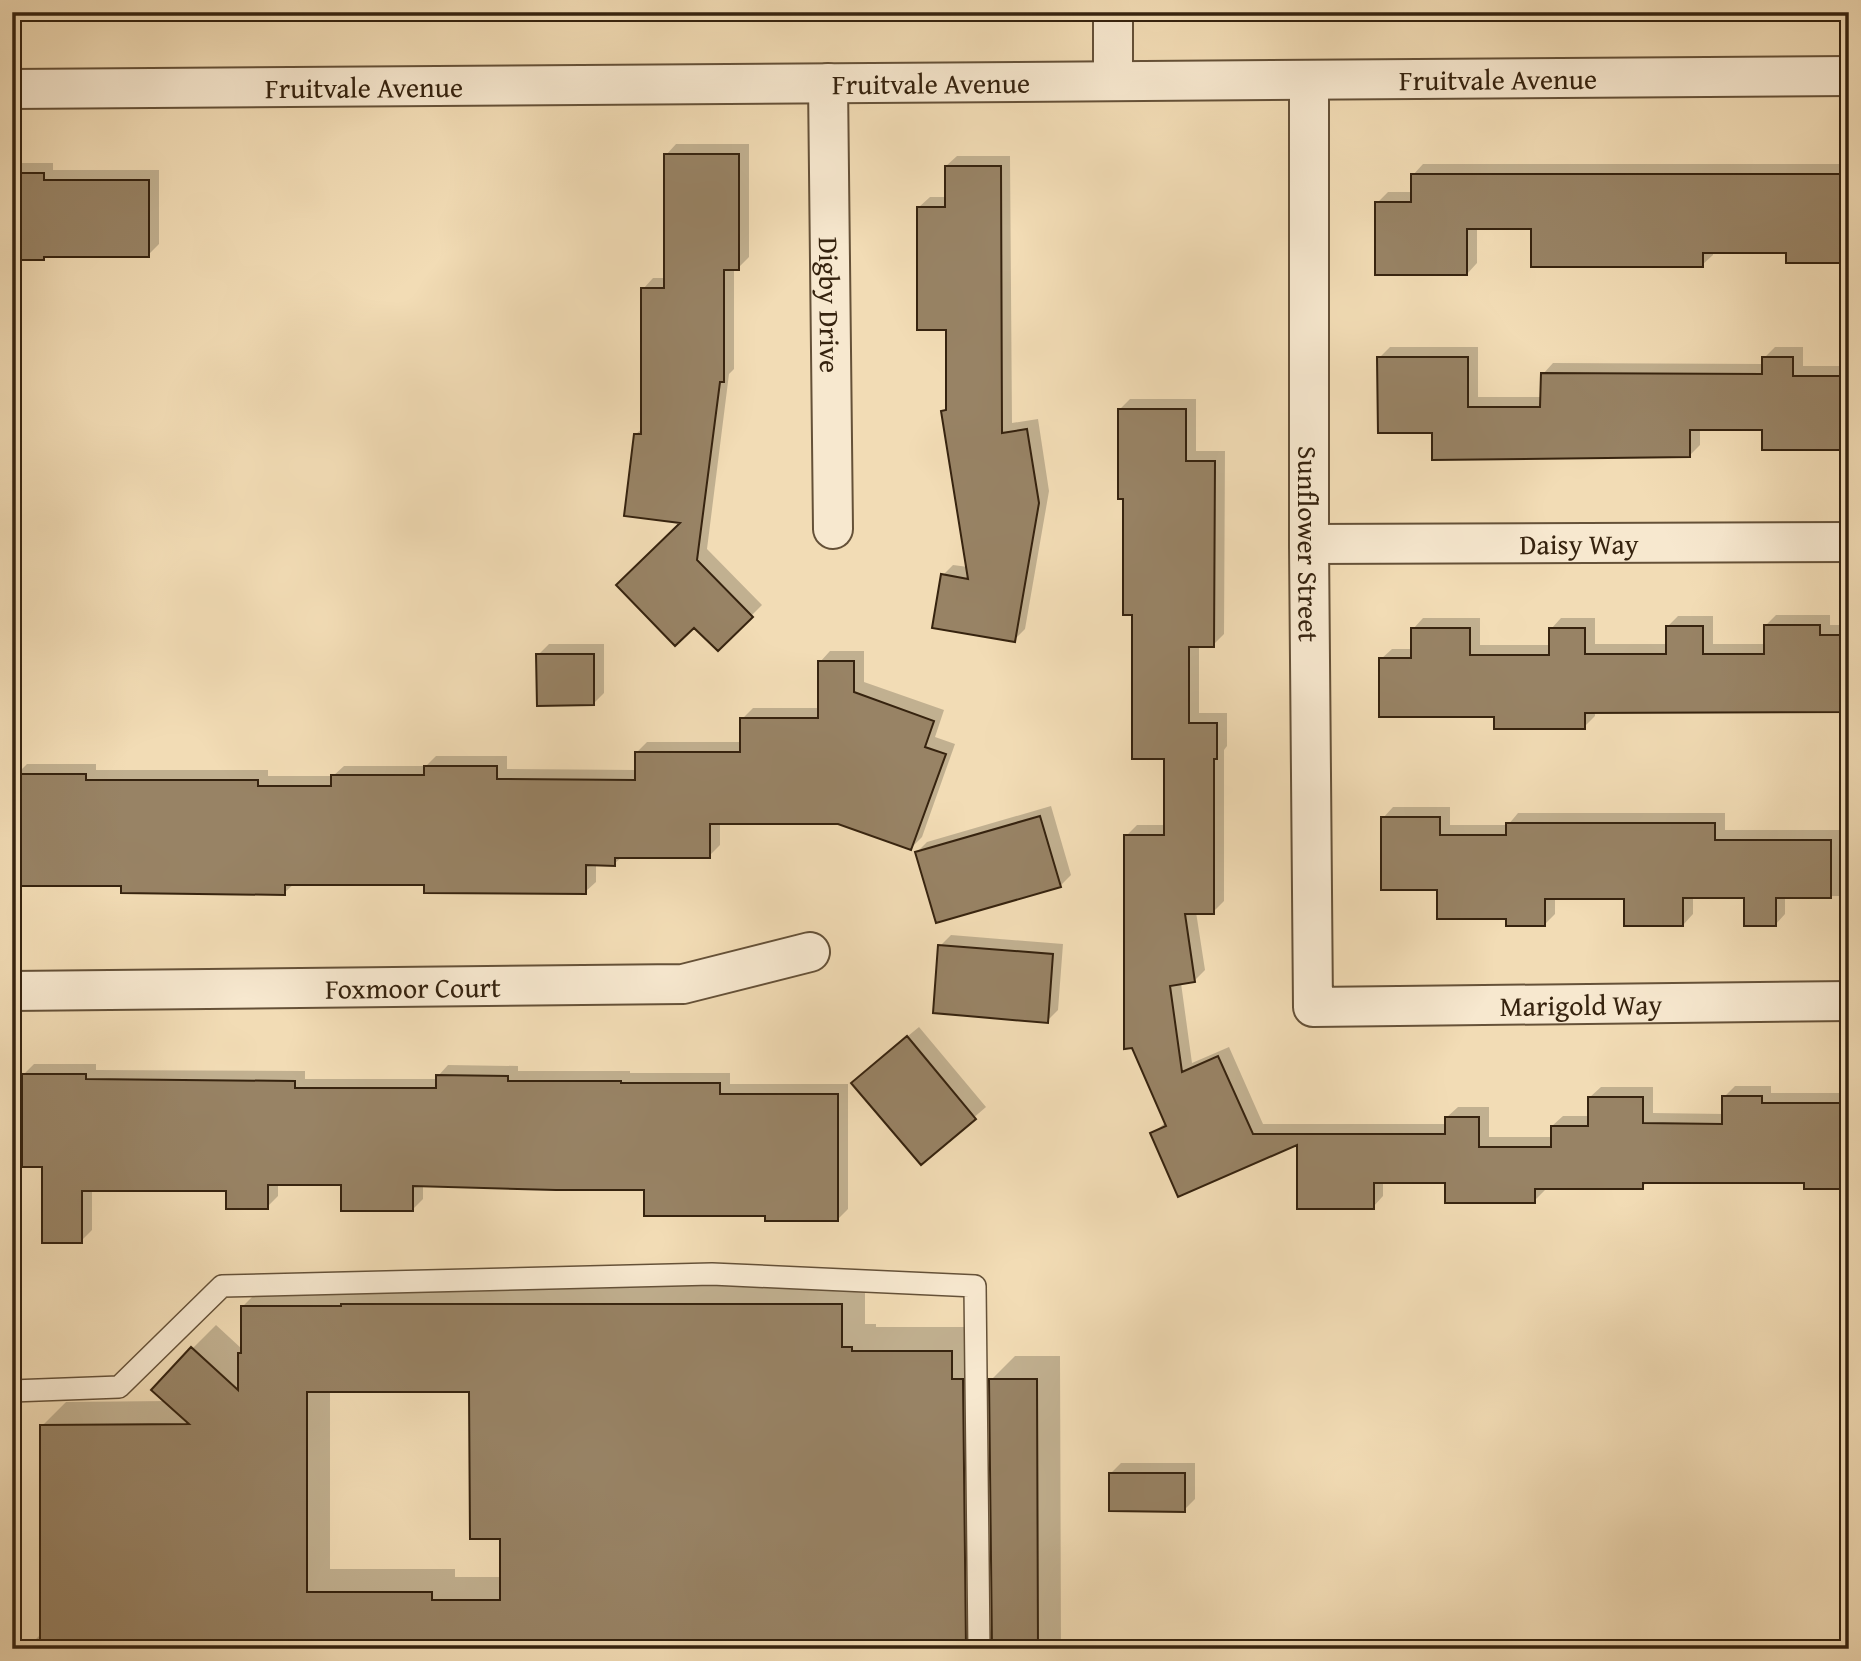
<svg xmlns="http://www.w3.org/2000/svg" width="1861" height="1661" font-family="'Gentium Book Plus',serif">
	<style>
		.shadow { fill: #0003; fill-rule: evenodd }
		.building { fill: #988365; stroke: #36230f; stroke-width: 2; fill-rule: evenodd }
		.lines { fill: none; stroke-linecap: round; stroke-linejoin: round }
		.lane-casing { stroke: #655138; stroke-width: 24 }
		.street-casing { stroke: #655138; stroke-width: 42 }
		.lane { stroke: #f7e8cf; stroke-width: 21 }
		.street { stroke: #f7e8cf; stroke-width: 38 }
		.labels { text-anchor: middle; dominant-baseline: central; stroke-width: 7; stroke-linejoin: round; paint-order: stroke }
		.street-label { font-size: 28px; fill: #36230f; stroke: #f7e8cf }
	</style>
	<rect width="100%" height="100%" fill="#f2dcb5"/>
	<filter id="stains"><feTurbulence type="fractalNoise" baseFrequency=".00286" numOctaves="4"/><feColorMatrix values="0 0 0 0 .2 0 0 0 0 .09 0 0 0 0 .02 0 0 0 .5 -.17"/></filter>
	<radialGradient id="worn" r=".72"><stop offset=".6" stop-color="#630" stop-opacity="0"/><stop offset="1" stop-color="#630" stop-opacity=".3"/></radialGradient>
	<path class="shadow" d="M676 144H749V257L738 268H734V369L729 374 707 549 762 605 718 649 683 522 636 434 643 428V289L653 278H666V155Z
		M957 156H1010L1012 423 1038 419 1049 491 1025 629 1014 640 943 575 953 565 968 567 943 412 948 406V328L919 207 930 197H946V166Z
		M12 163H53V170H159V244L148 255H46L43 258H12Z
		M1423 164H1849V261L1788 251H1713V255L1702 265 1533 227H1477V263L1467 274 1377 203 1388 192H1413V175Z
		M1390 347H1478V397H1542L1543 374 1553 363 1764 364V358L1775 347H1803V366H1849V449L1764 429H1700V445L1689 456 1434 431 1379 358Z
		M1130 399H1196V451H1225L1224 634 1213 645H1199V713H1227V746L1224 750V901L1213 912H1196L1205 970 1194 981 1181 983 1192 1063 1229 1047 1263 1124H1447V1117L1458 1107H1489V1137H1552V1126L1563 1116H1590V1097L1601 1087H1653V1113L1724 1114V1097L1735 1086H1771V1093H1849V1187L1806 1182H1647L1642 1187H1545V1190L1534 1201 1447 1181H1383V1196L1373 1207 1299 1143 1152 1134 1166 1122 1126 836 1137 825H1165V757L1134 614 1119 410Z
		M1776 615H1830V625H1849V743L1848 711H1595V716L1584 727 1496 715 1381 659 1392 649H1413V629L1423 618H1480V645H1551V629L1561 618H1595V644H1667V627L1678 616H1713V644H1765V626Z
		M549 644H604V693L593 704 538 655Z
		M830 651H864V682L944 710 935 737 955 744 922 837 911 848 839 823H720V845L709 856H623L614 864H596V882L585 892 425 883H295L284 893 123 884 16 775 27 764H96V770H268V776H333L344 766H426L436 756H507V769L637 770V752L647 742H742V719L753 708H820V662Z
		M1051 806 1071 875 1060 886 917 852 927 842Z
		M1393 807H1450V825H1508L1518 813H1725V830H1849V896H1785V914L1775 925 1746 896H1693V914L1683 925 1626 897H1555V914L1544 925 1508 917 1439 889 1383 818Z
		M951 935 1063 944 1058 1010 1047 1021 940 946Z
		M919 1027 986 1107 921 1163 864 1072Z
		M34 1064H96V1070L305 1071V1079H438V1076L448 1065 518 1066V1071H630V1073H730V1084H848V1209L837 1220 767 1214 645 1188 423 1185V1199L413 1209 343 1184H278V1196L267 1207 228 1189H92V1230L81 1241 44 1165 24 1074Z
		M865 1281V1324H876V1327H975L989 1624 992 1637 991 1380 1015 1356H1060L1061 1649H29V1646L42 1633V1426L66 1402 166 1401 192 1349 216 1325 242 1349V1307L266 1283ZM330 1390H471L501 1538V1577H455V1569H330Z
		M1121 1463H1195V1499L1184 1510 1111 1473Z"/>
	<path class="building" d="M664 154H739V270H724V382H720L697 560 753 617 718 651 694 628 675 646 616 585 680 523 624 516 634 434H641V288H664Z
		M945 166H1001L1002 433 1027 429 1039 503 1015 642 932 628 941 574 968 579 941 411 946 410V330H917V207H945Z
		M12 173H44V180H149V257H44V260H12Z
		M1411 174H1849V263H1786V253H1703V267H1531V229H1467V275H1375V202H1411Z
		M1377 357H1468V407H1540L1541 373 1762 374V357H1793V376H1840V401H1849V450H1762V430H1690V457L1432 460V433H1378Z
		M1118 409H1186V461H1215L1214 647H1189V723H1217V759H1214V914H1185L1195 982 1170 986 1182 1072 1218 1056 1253 1134H1445V1117H1479V1147H1551V1126H1588V1097H1643V1123L1722 1124V1096H1762V1103H1849V1189H1804V1183H1643V1189H1535V1203H1445V1183H1374V1209H1297V1145L1178 1197 1150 1133 1166 1126 1132 1048 1124 1049V835H1164V759H1132V615H1123V499H1118Z
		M1764 625H1820V635H1849V712L1585 713V729H1494V717H1379V658H1411V628H1470V655H1549V628H1585V654H1666V626H1703V654H1764Z
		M536 654H594V705L537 706Z
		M818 661H854V692L934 721 925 747 946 754 911 850 838 824H710V858H615V866L586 865V894L424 893V885H285V895L121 893V886H15V774H86V780H258V786H331V775H424V766H497V779L635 780V752H740V718H818Z
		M1040 816 1061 887 936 923 915 852Z
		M1381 817H1440V835H1506V823H1715V840H1831V898H1776V926H1744V898H1683V926H1624V899H1545V926H1506V919H1437V890H1381Z
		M938 945 1053 954 1048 1023 933 1013Z
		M907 1036 976 1119 921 1165 851 1083Z
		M22 1074H86V1079L295 1081V1088H436V1075L508 1076V1081H621V1083H720V1094H838V1221H765V1216H644V1190H556L413 1186V1211H341V1185H268V1209H226V1191H82V1243H42V1167H22Z
		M341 1304H842V1347H852V1351H952V1379H963L966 1649H772V1647H646V1649H40V1425L189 1424 151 1390 191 1347 238 1390V1353H241V1306H341ZM307 1392H469L470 1539H500V1600H432V1592H307Z
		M989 1379H1037L1038 1649H992Z
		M1109 1473H1185V1512L1109 1511Z"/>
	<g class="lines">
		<g class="lane-casing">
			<path id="lane" d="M12 1391 119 1387 222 1286 712 1274 975 1286 979 1649"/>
		</g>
		<g class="street-casing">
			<g id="street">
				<path id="s1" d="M1309 80V544L1313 1007 1849 1001"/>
				<path d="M1113 81V12"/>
				<path id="s2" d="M828 83 833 529"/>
				<path id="s3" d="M12 89 1849 76"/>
				<path id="s4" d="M1309 544 1849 542"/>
				<path id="s5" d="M12 991 683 984 810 952"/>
			</g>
		</g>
		<use href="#lane" class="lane"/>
		<use href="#street" class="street"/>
	</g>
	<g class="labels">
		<g class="street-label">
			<text stroke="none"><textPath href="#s3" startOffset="1486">Fruitvale Avenue</textPath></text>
			<text stroke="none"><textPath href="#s3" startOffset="919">Fruitvale Avenue</textPath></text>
			<text stroke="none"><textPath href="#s3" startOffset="352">Fruitvale Avenue</textPath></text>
			<text stroke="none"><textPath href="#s2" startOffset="222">Digby Drive</textPath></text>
			<text stroke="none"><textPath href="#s1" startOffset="464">Sunflower Street</textPath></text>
			<text stroke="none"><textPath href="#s4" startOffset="270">Daisy Way</textPath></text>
			<text stroke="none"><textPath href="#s5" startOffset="401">Foxmoor Court</textPath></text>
			<text stroke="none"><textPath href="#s1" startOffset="1195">Marigold Way</textPath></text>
		</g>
	</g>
	<rect width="1861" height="1661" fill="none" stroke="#f2dcb5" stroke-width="42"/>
	<rect x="14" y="14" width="1833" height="1633" fill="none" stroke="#36230f" stroke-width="3.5"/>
	<rect x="21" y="21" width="1819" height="1619" fill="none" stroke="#36230f" stroke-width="2"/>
	<rect width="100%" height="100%" filter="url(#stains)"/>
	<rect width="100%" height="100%" fill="url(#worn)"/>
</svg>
